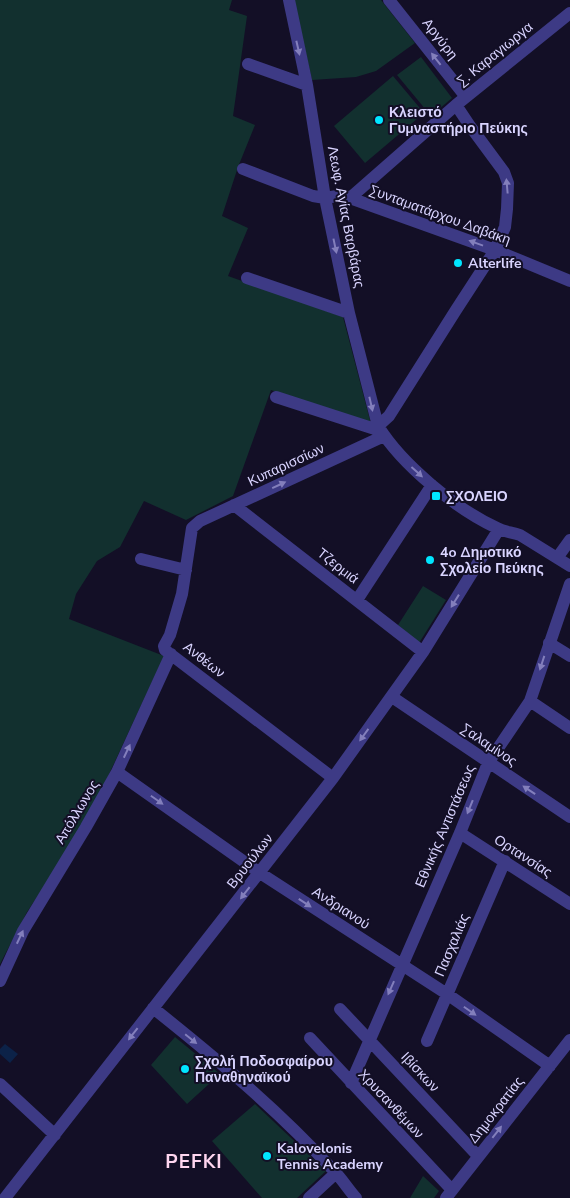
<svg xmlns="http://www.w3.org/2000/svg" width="570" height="1198" font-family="'Nunito Sans',sans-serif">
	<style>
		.green { fill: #12302f }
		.water { fill: #0c2248 }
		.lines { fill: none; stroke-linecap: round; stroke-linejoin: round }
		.minor { stroke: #3d3a85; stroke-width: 12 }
		.oneway { fill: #837fbc }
		.poi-dot { fill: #00e5ff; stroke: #130f26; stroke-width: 2 }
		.labels { text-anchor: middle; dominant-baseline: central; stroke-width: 4; stroke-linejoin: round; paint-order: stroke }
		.street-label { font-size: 14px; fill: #d9d4ff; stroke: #130f26 }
		.poi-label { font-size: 14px; font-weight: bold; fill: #d9d4ff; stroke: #130f26; text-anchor: start }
		.district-label { font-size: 19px; font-weight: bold; letter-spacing: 1px; fill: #ffd6f0; stroke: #130f26 }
	</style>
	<rect width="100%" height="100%" fill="#130f26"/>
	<path class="green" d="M0 0H232L229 10 247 16 233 116 255 125 238 167 222 216 248 228 228 276 343 317 371 424 271 390 233 496 186 520 144 501 120 547 97 561 76 594 69 619 164 656 104 785 67 852 27 912 0 964Z
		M294 0H381L415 43 376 71 356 77 312 80Z
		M421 57 452 98 431 116 397 75Z
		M393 76 424 113 365 163 334 126Z
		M423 586 446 600 419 643 398 625Z
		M175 1037 220 1074 187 1104 151 1065Z
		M255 1104 326 1171 297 1198H262L212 1141Z
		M423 1176 439 1191 434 1198H410Z"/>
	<path class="water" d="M5 1044 18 1054 10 1063 0 1054V1049Z"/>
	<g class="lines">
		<path class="minor" d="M289 0 307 85 325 198 349 313 378 426C402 465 456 509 497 528 504 532 512 532 520 535L570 566
			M389 0 466 97
			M248 64 307 85
			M243 169 313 196 325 198 337 196 350 198 495 250 570 281
			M350 198 456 105 570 13
			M247 278 349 313
			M276 397 381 431
			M378 426 389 416 456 310 495 250 505 227 507 209 508 183 504 172 470 126 456 105
			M234 505 423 652
			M557 558 570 540
			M141 559 186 570
			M357 600 432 485
			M549 643 570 656
			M392 697 570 817
			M530 701 570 728
			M117 772 260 873 447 994 550 1066
			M333 778 165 650 164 646 170 635 182 594 192 528 200 521 384 436
			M460 833 570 904
			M0 981 23 931 86 827 117 772 171 654
			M153 1008C217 1059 279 1111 334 1171 342 1179 348 1189 356 1198
			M340 1009 478 1156
			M310 1038 452 1190
			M427 1041 505 861
			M351 1083 460 833 488 763 530 701 570 584
			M0 1084 55 1135
			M5 1198 333 778 423 652 499 529
			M309 1198 336 1173
			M446 1198 570 1040"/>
	</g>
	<defs><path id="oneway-solid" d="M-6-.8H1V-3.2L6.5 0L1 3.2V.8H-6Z" transform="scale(1.25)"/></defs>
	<g class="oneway">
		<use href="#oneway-solid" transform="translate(298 48) rotate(77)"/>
		<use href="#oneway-solid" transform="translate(436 59) rotate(-128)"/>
		<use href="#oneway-solid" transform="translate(507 186) rotate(-95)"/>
		<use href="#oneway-solid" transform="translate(476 243) rotate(-160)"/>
		<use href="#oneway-solid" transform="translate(335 246) rotate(78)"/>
		<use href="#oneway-solid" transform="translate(371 404) rotate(77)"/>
		<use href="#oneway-solid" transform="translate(417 472) rotate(42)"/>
		<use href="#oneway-solid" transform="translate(279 485) rotate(-25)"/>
		<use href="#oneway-solid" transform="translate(455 601) rotate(122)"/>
		<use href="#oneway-solid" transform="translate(542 663) rotate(108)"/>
		<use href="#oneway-solid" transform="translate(364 735) rotate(126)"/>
		<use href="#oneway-solid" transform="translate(127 751) rotate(-65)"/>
		<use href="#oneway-solid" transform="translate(529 790) rotate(-146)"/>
		<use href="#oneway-solid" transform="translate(157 800) rotate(35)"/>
		<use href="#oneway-solid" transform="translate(470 807) rotate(112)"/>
		<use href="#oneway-solid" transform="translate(245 893) rotate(128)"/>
		<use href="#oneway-solid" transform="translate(305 903) rotate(33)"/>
		<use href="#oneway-solid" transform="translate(20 937) rotate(-65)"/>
		<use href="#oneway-solid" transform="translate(391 988) rotate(114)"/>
		<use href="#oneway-solid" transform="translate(470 1011) rotate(35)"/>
		<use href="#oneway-solid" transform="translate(133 1034) rotate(128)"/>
		<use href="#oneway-solid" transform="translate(191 1039) rotate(39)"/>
		<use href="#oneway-solid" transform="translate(497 1132) rotate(-52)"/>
	</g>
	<g class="poi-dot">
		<circle cx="379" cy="120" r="5"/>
		<circle cx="458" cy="263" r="5"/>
		<rect x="431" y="491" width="10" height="10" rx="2.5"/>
		<circle cx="430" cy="560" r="5"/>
		<circle cx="185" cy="1069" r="5"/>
		<circle cx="267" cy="1156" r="5"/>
	</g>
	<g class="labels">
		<g class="street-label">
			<text transform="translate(440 39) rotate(52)">Αργύρη</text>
			<text transform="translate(495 54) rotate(-39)">Σ. Καραγιωργα</text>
			<text transform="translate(440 215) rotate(20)">Συνταματάρχου Δαβάκη</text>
			<text transform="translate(346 217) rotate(79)">Λεωφ. Αγίας Βαρβάρας</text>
			<text transform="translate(286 465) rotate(-25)">Κυπαρισσίων</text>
			<text transform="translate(338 566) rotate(38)">Τζερμιά</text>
			<text transform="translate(204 660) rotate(38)">Ανθέων</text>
			<text transform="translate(489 745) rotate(34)">Σαλαμίνος</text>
			<text transform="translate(77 812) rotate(-59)">Απόλλωνος</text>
			<text transform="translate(445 826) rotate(-67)">Εθνικής Αντιστάσεως</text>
			<text transform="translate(523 856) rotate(33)">Ορτανσίας</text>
			<text transform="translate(250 861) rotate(-52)">Βρυούλων</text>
			<text transform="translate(341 908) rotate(33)">Ανδριανού</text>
			<text transform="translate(452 945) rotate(-67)">Πασχαλιάς</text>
			<text transform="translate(420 1072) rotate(47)">Ιβίσκων</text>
			<text transform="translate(391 1104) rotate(47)">Χρυσανθέμων</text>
			<text transform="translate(496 1110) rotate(-52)">Δημοκρατίας</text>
		</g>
		<g class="poi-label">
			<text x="389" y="112">Κλειστό<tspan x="389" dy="16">Γυμναστήριο Πεύκης</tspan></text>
			<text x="468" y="263">Alterlife</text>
			<text x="446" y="496">ΣΧΟΛΕΙΟ</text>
			<text x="440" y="552">4o Δημοτικό<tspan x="440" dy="16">Σχολείο Πεύκης</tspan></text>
			<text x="195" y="1061">Σχολή Ποδοσφαίρου<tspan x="195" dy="16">Παναθηναϊκού</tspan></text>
			<text x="277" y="1148">Kalovelonis<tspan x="277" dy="16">Tennis Academy</tspan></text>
		</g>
		<g class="district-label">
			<text x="194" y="1162">PEFKI</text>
		</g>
	</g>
</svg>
